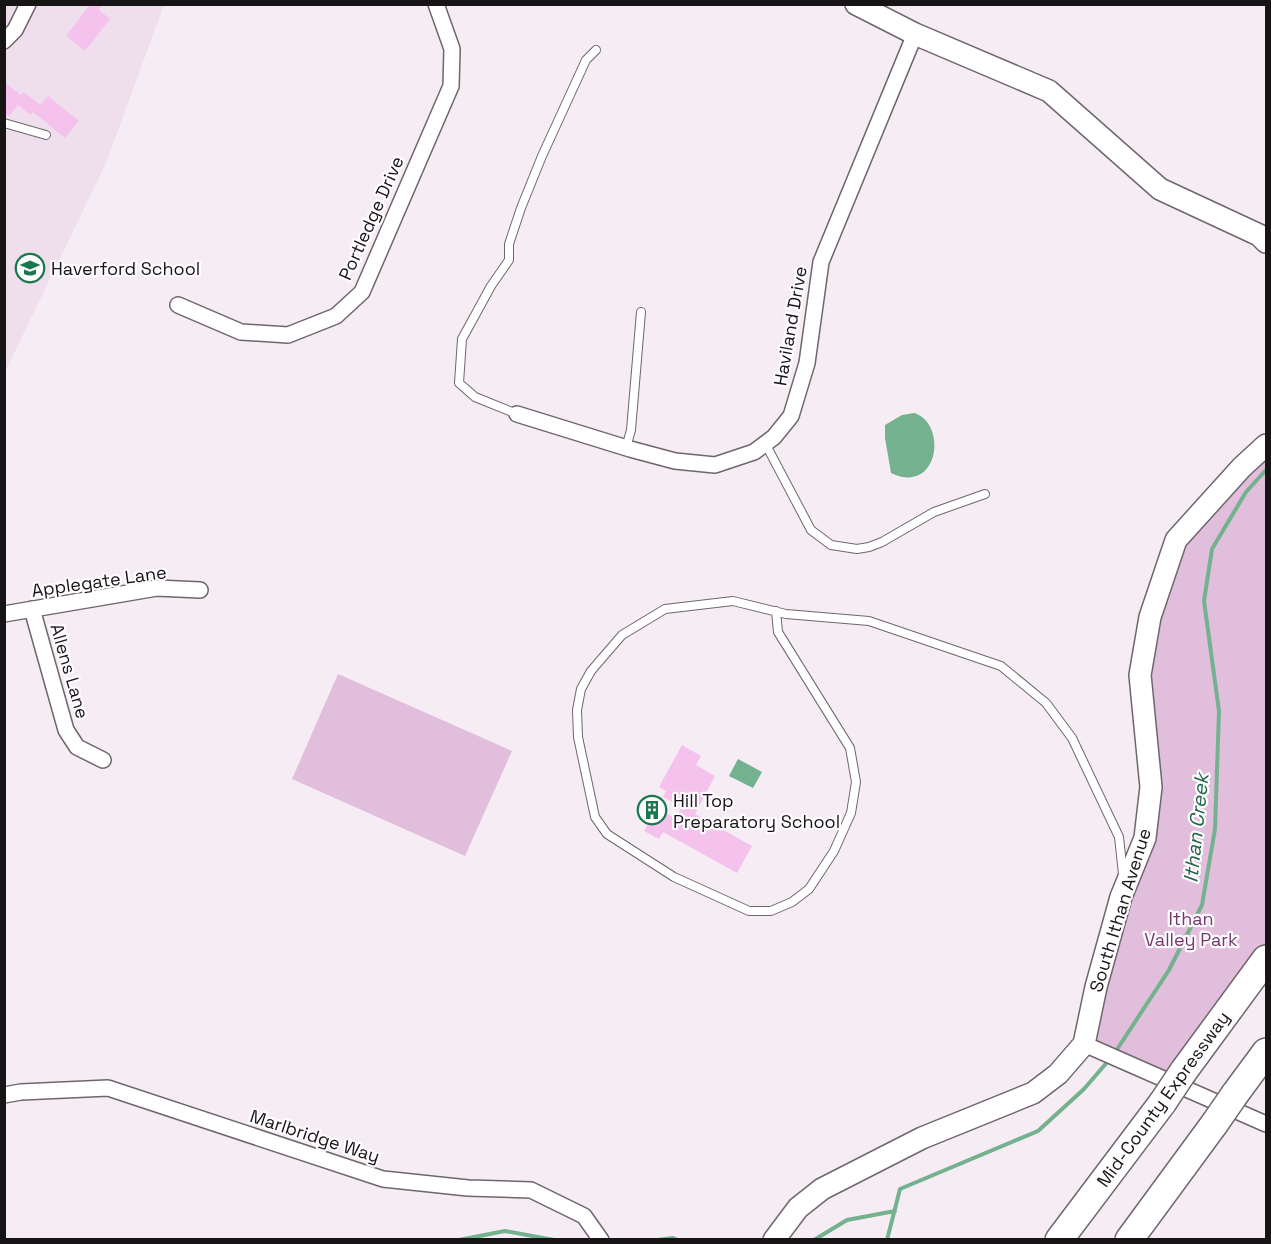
<svg xmlns="http://www.w3.org/2000/svg" width="1271" height="1244" font-family="'Space Grotesk',sans-serif">
	<style>
		.built { fill: #efdfed }
		.green { fill: #e1bedc }
		.water { fill: #74b18e }
		.lines { fill: none; stroke-linecap: round; stroke-linejoin: round }
		.stream { stroke: #74b18e; stroke-width: 4 }
		.building { fill: #f5c2ee }
		.lane-casing { stroke: #6f666d; stroke-width: 10 }
		.street-casing { stroke: #6f666d; stroke-width: 18 }
		.secondary-casing { stroke: #6f666d; stroke-width: 24 }
		.highway-casing { stroke: #6f666d; stroke-width: 30 }
		.lane { stroke: #fff; stroke-width: 8 }
		.street { stroke: #fff; stroke-width: 15 }
		.secondary { stroke: #fff; stroke-width: 21 }
		.highway { stroke: #fff; stroke-width: 27 }
		.highway-bridge-casing { stroke: #6f666d; stroke-width: 30; stroke-linecap: butt }
		.highway-bridge { stroke: #fff; stroke-width: 27 }
		.labels { text-anchor: middle; dominant-baseline: central; stroke-width: 4.5; stroke-linejoin: round; paint-order: stroke }
		.street-label { font-size: 18px; fill: #171416; stroke: #fefcfe }
		.poi-label { font-size: 18px; fill: #171416; stroke: #fefcfe; text-anchor: start }
		.park-label { font-size: 18px; fill: #74386f; stroke: #fefcfe }
		.water-label { font-size: 20px; font-style: italic; fill: #206745; stroke: #fefcfe }
	</style>
	<rect width="100%" height="100%" fill="#f6ecf4"/>
	<path class="built" d="M5 5H164L106 163 5 372Z"/>
	<path class="green" d="M1266 445V954L1171 1091 1084 1044 1145 838 1140 675 1176 540Z
		M338 674 512 751 465 856 292 779Z"/>
	<path class="water" d="M914 413C948 423 939 496 891 473L885 438V425L902 415Z
		M738 759 762 772 753 788 729 776Z"/>
	<g class="lines">
		<path class="stream" d="M1114 1054 1169 970 1202 905 1215 829 1219 711 1204 601 1212 549 1246 492 1266 470
			M459 1240 505 1231 554 1240
			M658 1240 673 1238 677 1240
			M814 1240 847 1220 895 1211
			M887 1240 900 1189 1038 1131 1084 1089 1109 1060"/>
	</g>
	<path class="building" d="M86 4H103L99 10 110 19 85 51 66 36 88 7Z
		M4 82 21 95 24 92 40 105 48 96 79 121 65 138 33 112 30 115 18 105 9 116 4 112Z
		M682 745 701 756 696 765 715 776 695 814 752 846 737 873 663 832 659 839 644 831 650 820 641 815 648 803 675 818 682 807 663 797 666 791 659 787Z"/>
	<g class="lines">
		<g class="lane-casing">
			<path id="lane" d="M4 123 46 135
				M517 414 475 397 459 383 462 339 491 286 509 260V244L521 208 542 156 586 60 596 50
				M765 443 811 530 831 545 857 549 869 547 882 542 934 512 985 494
				M626 448 631 430 641 312
				M776 611 778 632 850 748 856 782 851 813 834 851 809 889 792 902 771 911H749L674 877 607 834 595 817 578 737 577 710 581 689 591 671 622 635 665 609 733 601 786 614 869 621 1001 666 1046 703 1072 738 1119 837 1123 874"/>
		</g>
		<g class="street-casing">
			<path id="street" d="M4 41 15 30 28 4
				M178 305 241 332 288 335 336 316 362 292 451 86 452 49 436 4
				M517 414 630 449 675 461 715 465 754 452 774 437 791 416 807 363 821 262 915 34
				M32 609 66 730 77 747 103 760
				M4 614 157 588 200 590
				M1084 1044 1266 1124
				M4 1095 21 1092 108 1088 383 1179 468 1188 531 1190 584 1216 601 1240"/>
		</g>
		<g class="secondary-casing">
			<path id="secondary" d="M856 4 915 34 1049 91 1160 189 1259 235 1266 242
				M774 1240 798 1208 822 1189 922 1138 1033 1093 1058 1074 1084 1044 1096 987 1121 897 1145 838 1151 787 1140 675 1150 617 1176 540 1242 467 1266 445"/>
		</g>
		<g class="highway-casing">
			<path id="highway" d="M1183 1072 1266 959
				M1235 1094 1266 1052
				M1059 1240 1163 1102
				M1129 1240 1215 1123"/>
		</g>
		<use href="#lane" class="lane"/>
		<use href="#street" class="street"/>
		<use href="#secondary" class="secondary"/>
		<use href="#highway" class="highway"/>
		<g class="highway-bridge-casing">
			<path id="highway-bridge" d="M1163 1102 1183 1072
				M1215 1123 1235 1094"/>
		</g>
		<use href="#highway-bridge" class="highway-bridge"/>
	</g>
	<defs>
		<g id="school-ring" transform="scale(1.5)"><circle r="9.5" fill="#fefcfe" stroke="#1a784e" stroke-width="1.5"/><path d="M0-5L7-2L0 1L-7-2ZM-4 1L0 2.5L4 1V4Q0 6-4 4Z" fill="#1a784e"/></g>
		<g id="building-ring" transform="scale(1.5)"><circle r="9.5" fill="#fefcfe" stroke="#1a784e" stroke-width="1.5"/><path d="M-4-6H4V6H1V3H-1V6H-4ZM-2.5-4.3h1.7v1.8h-1.7ZM.8-4.3h1.7v1.8H.8ZM-2.5-1h1.7V.8h-1.7ZM.8-1h1.7V.8H.8Z" fill="#1a784e"/></g>
	</defs>
	<g fill-rule="evenodd">
		<use href="#school-ring" x="30" y="268"/>
		<use href="#building-ring" x="652" y="810"/>
	</g>
	<g class="labels">
		<g class="street-label">
			<text transform="translate(371 218) rotate(-66)">Portledge Drive</text>
			<text transform="translate(790 326) rotate(-80)">Haviland Drive</text>
			<text transform="translate(99 581) rotate(-8)">Applegate Lane</text>
			<text transform="translate(70 671) rotate(74)">Allens Lane</text>
			<text transform="translate(1120 910) rotate(-73)">South Ithan Avenue</text>
			<text transform="translate(1163 1099) rotate(-54)">Mid-County Expressway</text>
			<text transform="translate(315 1136) rotate(18)">Marlbridge Way</text>
		</g>
		<g class="poi-label">
			<text x="51" y="268">Haverford School</text>
			<text x="673" y="800">Hill Top<tspan x="673" dy="21">Preparatory School</tspan></text>
		</g>
		<g class="park-label">
			<text x="1191" y="918">Ithan<tspan x="1191" dy="21">Valley Park</tspan></text>
		</g>
		<g class="water-label">
			<text transform="translate(1196 828) rotate(-84)">Ithan Creek</text>
		</g>
	</g>
	<rect width="1271" height="1244" fill="none" stroke="#171416" stroke-width="12"/>
</svg>
